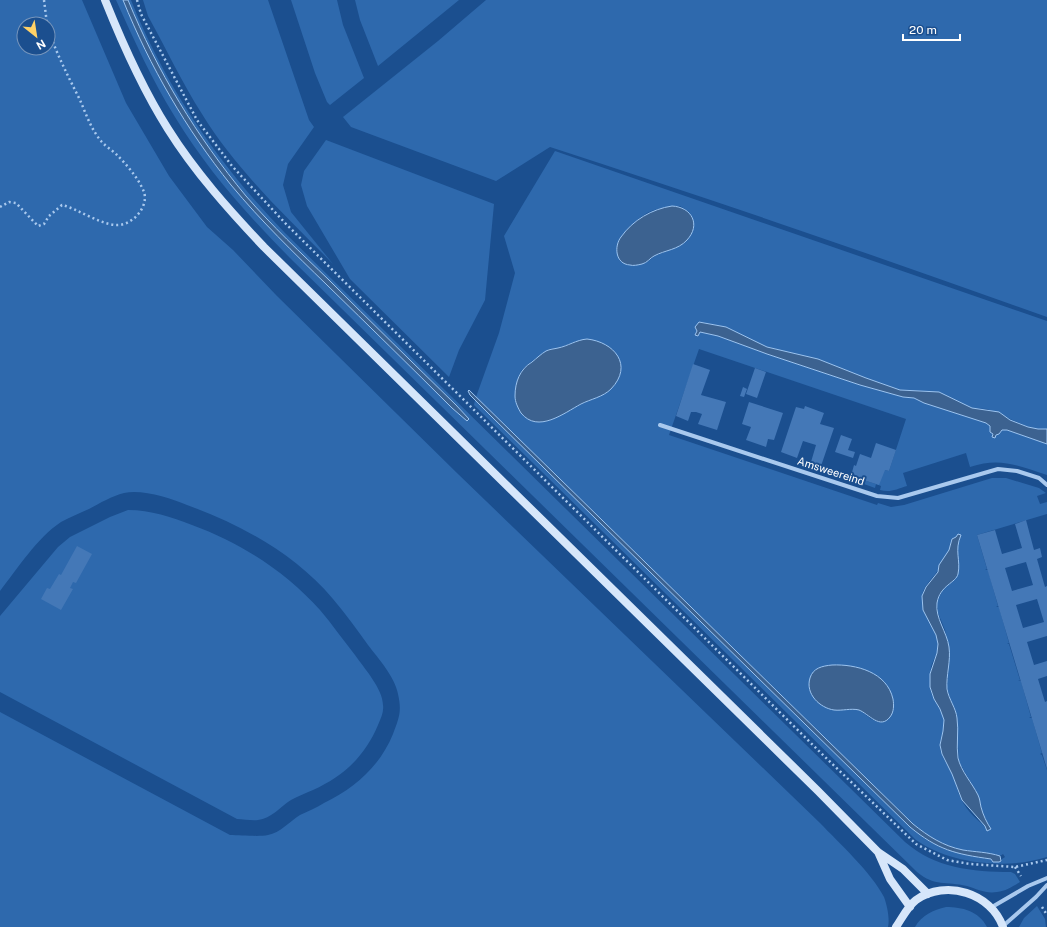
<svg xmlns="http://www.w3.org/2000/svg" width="1047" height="927" font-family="'Public Sans',sans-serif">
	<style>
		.green { fill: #2e69ad; fill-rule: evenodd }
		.water { fill: #3c6290; stroke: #9cc4f0 }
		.building { fill: #4478b7; fill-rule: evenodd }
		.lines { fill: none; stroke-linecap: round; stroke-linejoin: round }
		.path { stroke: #a9c9ee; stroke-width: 2.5; stroke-dasharray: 2 3; stroke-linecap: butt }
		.street { stroke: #a9c9ee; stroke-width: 4 }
		.secondary { stroke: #d6e6fa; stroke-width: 8 }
		.labels { text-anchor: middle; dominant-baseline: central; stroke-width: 4; stroke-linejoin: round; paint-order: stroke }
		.street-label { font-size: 11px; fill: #fff; stroke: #1b4f8f }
	</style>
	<rect width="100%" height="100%" fill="#1b4f8f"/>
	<path class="green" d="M0 0H82L126 103 169 176 207 227 233 250 277 296 458 474 820 823C839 843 871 872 884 897 887 905 890 919 888 927H0V712L230 835C240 835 259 837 268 835 280 833 290 821 300 815 308 811 316 808 324 803 355 788 380 766 393 734 399 718 402 712 398 694 395 677 378 658 368 645 357 630 346 614 333 599 295 554 242 525 187 505 170 498 142 489 124 493 112 496 100 503 89 509 80 513 70 517 61 522 37 538 18 568 0 591ZM24 24H48V48H24Z
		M116 0H123C150 67 186 129 231 185 260 220 293 251 325 283 368 325 410 366 452 408L467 421 469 420 456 405C413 363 371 322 329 280 301 253 272 226 246 196 197 137 157 71 128 0H131C166 88 219 165 285 233L905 842C935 868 972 872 1011 872L1015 874 1020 882C1013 886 1006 891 997 892 986 894 977 889 967 886 946 881 935 887 917 872L293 261C249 217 207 170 175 117 152 80 134 40 116 0Z
		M143 0H268L309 120 314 127 288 164 283 185 291 212 333 264C287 217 237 171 202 114 182 83 166 48 148 16Z
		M291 0H337L343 25 364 78 330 105 327 102 315 73Z
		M355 0H459L378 66 360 20Z
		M486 0H1047V317C882 258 717 201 550 147L496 181 351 127 343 117 438 41Z
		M326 140 494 204 485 300 459 350 449 377 350 279 307 206 301 185 304 171Z
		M555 151 1047 321V429H1033L987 409 972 408 939 392 900 390 866 378 818 359 767 347 726 327 701 322 695 327 697 331 696 335 698 336 700 332 718 336 767 354 860 385 903 397 914 398 924 403 986 423C991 425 993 433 992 437L994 438 996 435 999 434 1002 430H1007L1047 444V475C1018 466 1001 457 970 467L966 453 903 473 907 486C897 489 890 493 880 490L881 486 876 484 875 488 850 479 851 476 876 484 881 469 889 471 906 419 699 349 669 435 877 505 878 503 891 507 904 505 992 478H1006L1039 488 1046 493 1037 496 1040 504 1047 502V514L977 535 987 569 985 570H988L998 606 996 607H999L1009 643 1007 644H1009L1020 680H1018L1021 681 1031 717 1029 718H1032L1042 753 1040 754 1042 755 1047 770V857C1007 870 950 864 916 840L474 405 475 400 910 827 925 839 944 849 972 856 1001 861 1002 859 1005 857 1003 854 1000 856C988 852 975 852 963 850 943 846 928 836 913 824L476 397 499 333 515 273 504 236ZM680 206 689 212 692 220 693 226 684 243 672 249 655 256 645 263 628 265 619 260 621 237C630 226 643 212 658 209 665 207 673 207 680 206ZM587 339 621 364C621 372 618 381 612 387 604 396 591 399 580 405 567 411 557 420 543 422L515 396 519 376 521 371 528 364 549 349 559 348 574 342ZM961 535 957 547 958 564 955 579 944 587 937 602 938 613 945 630 949 647V664L947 687 951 702 956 712 959 762 978 795 983 813 990 829C979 823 967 811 961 799 957 791 956 782 952 774 948 765 940 756 940 746 940 737 945 729 944 719 941 707 930 698 930 686 930 680 930 673 931 667 933 659 939 653 938 644 937 627 921 616 922 596 923 587 931 580 936 573 943 565 951 551 951 540ZM857 667 878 677 887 686 891 716 885 721 878 722 871 719 860 710H834L820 704Z
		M128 510C151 510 171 517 192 525 241 543 285 571 320 610 332 624 343 640 355 655 364 668 383 689 383 705 384 712 381 718 378 725 365 756 344 776 313 790 306 793 298 796 291 800 281 806 271 819 258 820 252 821 244 819 237 819L0 692V616L58 547 70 537 110 517Z
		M1037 906 1045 919 1046 927H1019L1024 918Z
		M946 907C962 907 979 911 987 927H915C922 915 933 910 946 907Z"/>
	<path class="water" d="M123 0H128C157 71 197 137 246 196 272 226 301 253 329 280 371 322 413 363 456 405L469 419 467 421 452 408C411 367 369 326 327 285 294 253 261 221 231 185 186 129 150 67 123 0Z
		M672 206C692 207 701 225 687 240 678 250 665 250 654 256 650 258 647 263 642 264 638 265 633 266 630 265 615 264 614 246 621 237 633 220 652 209 672 206Z
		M699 322 726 327 767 347 818 359 866 378 900 390 939 392 972 408 999 412 1010 420 1028 427 1038 429H1047V444L1007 430H1002L999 434 996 435 995 438 992 437 993 434 990 432V426L986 423 924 403 914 398 903 397 860 385 767 354 718 336 700 332 698 336 695 335 697 331 695 327Z
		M587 339C614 342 634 365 611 389 603 397 591 399 581 404 564 413 538 434 521 413 518 408 515 402 515 396 515 382 520 369 532 362 537 358 541 354 546 351 550 349 554 349 558 348 568 346 576 340 587 339Z
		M469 390 913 824C928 836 943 846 963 850 975 852 988 852 1000 856L1001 861 999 862H993L991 859C955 854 938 850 910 827L492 417 470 395 468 391Z
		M958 534 961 535C954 551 961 560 958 574 956 583 940 585 937 603 935 618 947 632 949 647 951 661 946 675 947 689 949 700 956 708 957 718 959 731 956 745 958 758 961 771 972 783 978 795 980 799 980 803 981 807 983 815 987 823 991 829L987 831 985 826 962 800 952 774 942 754 940 745 943 731 944 720 940 709 934 699 930 687V674L937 653 938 644 936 635 923 610 922 596 926 587 938 572 939 565 949 550 952 539 956 537Z
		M832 665C856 664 887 672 893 699 894 705 894 712 890 717 880 730 869 714 859 710 851 708 842 711 834 710 820 708 805 694 810 678 813 668 822 666 832 665Z"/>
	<path class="building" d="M693 364 710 370 701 395 726 402 717 430 698 424 702 414 696 412H691L688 421 676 416Z
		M755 368 766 372 757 398 746 394Z
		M743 387 747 389 744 397 740 396Z
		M749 402 783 413 774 440 768 439 766 447 746 440 751 427 742 424Z
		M805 406 824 413 820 424 834 428 821 466 811 462 816 445 803 441 797 458 781 452 796 407 804 409Z
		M841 435 852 439 848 450 855 452 853 458 835 452Z
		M876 443 896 450 889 471 885 470 879 485 851 476 854 465 856 466 860 454 871 458Z
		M1026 520 1034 550 1040 548 1042 557 1037 559 1045 587 1047 586V636L1027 642 1034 665 1047 661V676L1038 679 1045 702 1047 701V769L977 535 995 530 1002 554 1022 548 1015 524ZM1026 562 1033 585 1012 591 1005 568ZM1037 599 1044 622 1023 628 1016 605Z
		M77 546 92 554 76 583 73 582 70 588 73 589 61 610 41 599 47 588 50 589 59 574 61 575Z"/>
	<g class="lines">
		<path class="path" d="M44 0 47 24
			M137 0 141 14 197 120 232 166 286 224 824 756 916 844 947 860 970 864 1015 867 1047 860
			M0 207 9 202 16 203 38 226 44 224 49 216 62 205C78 209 99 224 116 225 132 226 149 207 144 192 139 179 127 165 117 155 112 150 105 146 101 141 91 129 86 114 80 100 68 76 56 53 48 28
			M1015 867 1021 876
			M1042 907 1047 915"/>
		<path class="street" d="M660 425 877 496 898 498 998 469 1017 471 1039 478 1047 485
			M992 907 1028 886 1047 878
			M1003 926 1036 897 1047 885"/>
		<path class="secondary" d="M105 0C123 45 142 88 168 129 195 172 229 210 264 247L818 791 878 852 903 869 928 894
			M878 852 890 879 910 907
			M896 927C902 918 908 906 916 900 946 879 991 893 1003 927"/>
	</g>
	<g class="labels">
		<g class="street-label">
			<text transform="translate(831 471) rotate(18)">Amsweereind</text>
		</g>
	</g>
	<g transform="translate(36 36) rotate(150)"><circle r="19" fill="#1b4f8f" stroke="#7695bc"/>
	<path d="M0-3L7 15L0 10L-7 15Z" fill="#ffd166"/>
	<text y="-6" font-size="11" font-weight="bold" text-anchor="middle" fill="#ffffff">N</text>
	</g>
	<path d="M903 34v6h57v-6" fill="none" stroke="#ffffff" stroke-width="2"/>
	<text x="909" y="34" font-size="12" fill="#ffffff" stroke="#1b4f8f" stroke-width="3" paint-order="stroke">20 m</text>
</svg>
